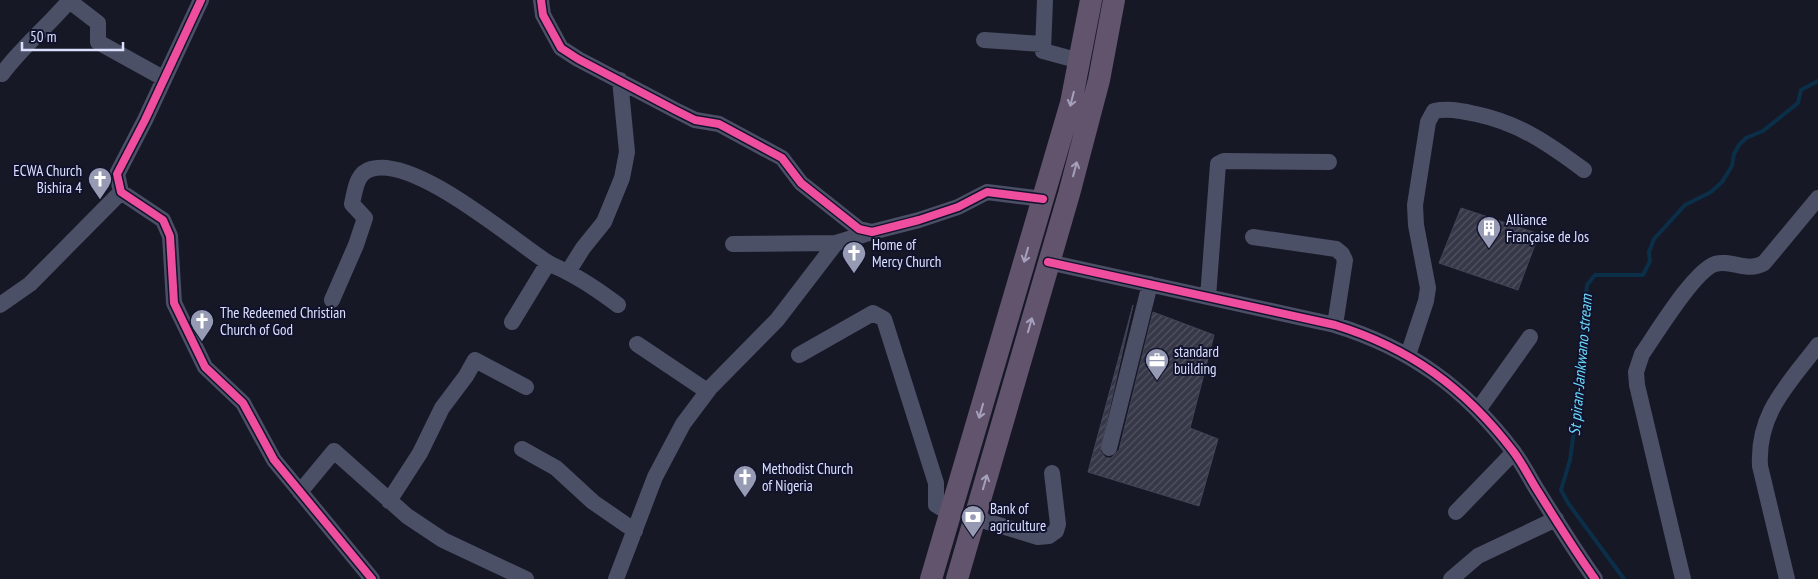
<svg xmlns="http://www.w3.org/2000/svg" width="1818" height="579" font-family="'PT Sans Narrow',sans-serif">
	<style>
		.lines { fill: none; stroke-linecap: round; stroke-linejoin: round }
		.stream { stroke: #0b2f48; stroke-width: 4 }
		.building { fill: url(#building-hatch); stroke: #424358 }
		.minor { stroke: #4c5066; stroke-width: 16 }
		.highway { stroke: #62546d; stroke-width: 22 }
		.cycleway-casing { stroke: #11122c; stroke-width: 11 }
		.cycleway { stroke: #ef4d9e; stroke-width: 8 }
		.oneway { stroke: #a5a1bd }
		.labels { text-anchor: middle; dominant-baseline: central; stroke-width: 4; stroke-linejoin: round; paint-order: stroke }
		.poi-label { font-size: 15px; fill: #dce0ff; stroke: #11122c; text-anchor: start }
		.water-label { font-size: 16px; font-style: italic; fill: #6adbff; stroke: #11122c }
	</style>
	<defs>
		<pattern id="building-hatch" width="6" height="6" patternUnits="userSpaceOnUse" patternTransform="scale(1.25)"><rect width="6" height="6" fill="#363747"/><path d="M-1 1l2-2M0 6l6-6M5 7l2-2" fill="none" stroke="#525463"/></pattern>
	</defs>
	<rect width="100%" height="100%" fill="#171826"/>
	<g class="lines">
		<path class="stream" d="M1624 579 1568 503 1561 490 1570 460 1583 366 1582 337 1587 285 1595 275H1643L1650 261 1649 252 1654 239 1685 205 1711 192 1722 182 1732 166 1734 154 1739 145 1746 138 1763 131 1798 103 1801 90 1818 81"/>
	</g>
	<path class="building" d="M1461 208 1539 234 1518 290 1439 263Z
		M1133 305 1100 451 1106 458H1111L1119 450 1153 312 1214 335 1190 428 1218 439 1199 506 1088 472Z"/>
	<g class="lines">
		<path class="minor" d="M68 0 98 23V42L163 78
			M201 0 145 120 117 174 121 192 163 220 170 236 174 303 205 367 243 403 274 460 372 579
			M541 0 543 15 561 48 578 59 675 110 695 120 719 124 782 158 801 183 859 229 872 232 919 220 958 207 987 192 1043 199
			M1045 0 1043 51 1080 61
			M984 40 1042 44
			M2 74C22 47 48 26 69 1
			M1253 237 1336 249 1342 254 1345 260 1335 325
			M733 244 836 243 872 232
			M1048 262 1335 325C1410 348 1465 388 1513 451 1523 464 1530 479 1539 493 1557 522 1575 551 1595 579
			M568 272 583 248 604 222 622 178 627 152 620 80
			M1208 297 1218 164 1224 161 1329 162
			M332 300 356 245 365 218 352 204C355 191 356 173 371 169 415 156 509 237 547 262 553 266 560 268 567 272 585 281 602 293 618 305
			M0 305 30 284 121 192
			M512 322 548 263
			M637 344 707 391
			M799 355 873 313 884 319 936 483V505L951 514
			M1408 355 1426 301 1428 288 1416 225 1415 205 1428 122 1434 111C1449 108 1461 111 1476 114 1519 123 1549 144 1584 170
			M1478 410 1530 337
			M1109 448 1150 284
			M522 449 556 468 593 502 635 531
			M300 492 334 451 407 516 443 540 526 579
			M389 501 420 453 442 408 466 376 475 360 526 387
			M1456 512 1514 452
			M975 518 1038 537 1049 536 1056 531 1058 524 1052 473
			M616 579 655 477 683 424 710 388 777 320 836 243
			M1451 579 1478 556 1556 519
			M1683 579 1637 385 1636 372 1642 354C1656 334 1694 271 1715 264 1732 259 1747 273 1764 263L1818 198
			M1787 579 1760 466C1757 413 1788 385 1818 345"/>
		<path class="highway" d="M931 579 1071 103 1091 0
			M957 579 1069 194 1099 80 1114 0"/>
		<g class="cycleway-casing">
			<path id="cycleway" d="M201 0 145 120 117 174 121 192 163 220 170 236 174 303 205 367 243 403 274 460 372 579
				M541 0 543 15 561 48 578 59 675 110 695 120 719 124 782 158 801 183 859 229 872 232 919 220 958 207 987 192 1043 199
				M1048 262 1335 325C1410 348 1465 388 1513 451 1523 464 1530 479 1539 493 1557 522 1575 551 1595 579"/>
		</g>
		<use href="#cycleway" class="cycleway"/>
	</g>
	<defs><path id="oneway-shaft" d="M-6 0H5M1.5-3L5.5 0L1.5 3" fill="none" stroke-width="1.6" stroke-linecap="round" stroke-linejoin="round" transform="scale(1.25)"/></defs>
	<g class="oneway">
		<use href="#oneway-shaft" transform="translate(1072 99) rotate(104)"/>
		<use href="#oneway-shaft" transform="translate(1075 169) rotate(-75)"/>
		<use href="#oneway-shaft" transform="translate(1026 255) rotate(106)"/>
		<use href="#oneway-shaft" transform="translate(1030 325) rotate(-74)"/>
		<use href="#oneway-shaft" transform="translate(981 411) rotate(106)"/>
		<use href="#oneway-shaft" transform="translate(985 482) rotate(-74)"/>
	</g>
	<defs>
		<g id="church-pin" transform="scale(1.25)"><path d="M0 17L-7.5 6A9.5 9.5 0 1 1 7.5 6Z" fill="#979ab3" stroke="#11122c"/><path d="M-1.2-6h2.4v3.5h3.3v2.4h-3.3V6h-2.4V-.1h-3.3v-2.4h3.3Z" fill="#fff"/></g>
		<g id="building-pin" transform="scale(1.25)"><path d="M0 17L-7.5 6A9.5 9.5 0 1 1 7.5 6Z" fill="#979ab3" stroke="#11122c"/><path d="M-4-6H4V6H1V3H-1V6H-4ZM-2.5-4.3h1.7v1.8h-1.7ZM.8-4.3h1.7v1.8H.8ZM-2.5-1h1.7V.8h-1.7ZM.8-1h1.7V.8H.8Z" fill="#fff"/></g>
		<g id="office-pin" transform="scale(1.25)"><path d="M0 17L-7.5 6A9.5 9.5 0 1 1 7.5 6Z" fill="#979ab3" stroke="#11122c"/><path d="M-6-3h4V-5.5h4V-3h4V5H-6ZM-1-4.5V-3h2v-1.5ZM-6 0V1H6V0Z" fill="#fff"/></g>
		<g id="bank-pin" transform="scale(1.25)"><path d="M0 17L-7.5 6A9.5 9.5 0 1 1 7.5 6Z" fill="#979ab3" stroke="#11122c"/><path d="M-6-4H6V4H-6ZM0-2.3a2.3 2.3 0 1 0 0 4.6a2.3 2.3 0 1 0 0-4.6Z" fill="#fff"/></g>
	</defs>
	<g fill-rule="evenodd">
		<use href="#church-pin" x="100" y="179"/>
		<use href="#building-pin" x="1489" y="228"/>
		<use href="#church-pin" x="854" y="253"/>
		<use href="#church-pin" x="202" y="321"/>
		<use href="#office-pin" x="1157" y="360"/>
		<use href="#church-pin" x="745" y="477"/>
		<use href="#bank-pin" x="973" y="517"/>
	</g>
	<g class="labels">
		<g class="poi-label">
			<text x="82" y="170" text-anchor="end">ECWA Church<tspan x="82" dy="17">Bishira 4</tspan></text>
			<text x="1506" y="219">Alliance<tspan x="1506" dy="17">Française de Jos</tspan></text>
			<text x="872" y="244">Home of<tspan x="872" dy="17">Mercy Church</tspan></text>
			<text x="220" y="312">The Redeemed Christian<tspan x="220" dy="17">Church of God</tspan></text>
			<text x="1174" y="351">standard<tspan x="1174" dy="17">building</tspan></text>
			<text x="762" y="468">Methodist Church<tspan x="762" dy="17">of Nigeria</tspan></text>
			<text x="990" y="508">Bank of<tspan x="990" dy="17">agriculture</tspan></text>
		</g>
		<g class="water-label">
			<text transform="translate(1580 365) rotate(-85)">St piran-Jankwano stream</text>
		</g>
	</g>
	<path d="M22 42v8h101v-8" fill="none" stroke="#dce0ff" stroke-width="2.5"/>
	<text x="30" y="42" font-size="15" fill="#dce0ff" stroke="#11122c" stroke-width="4" paint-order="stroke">50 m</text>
</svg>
